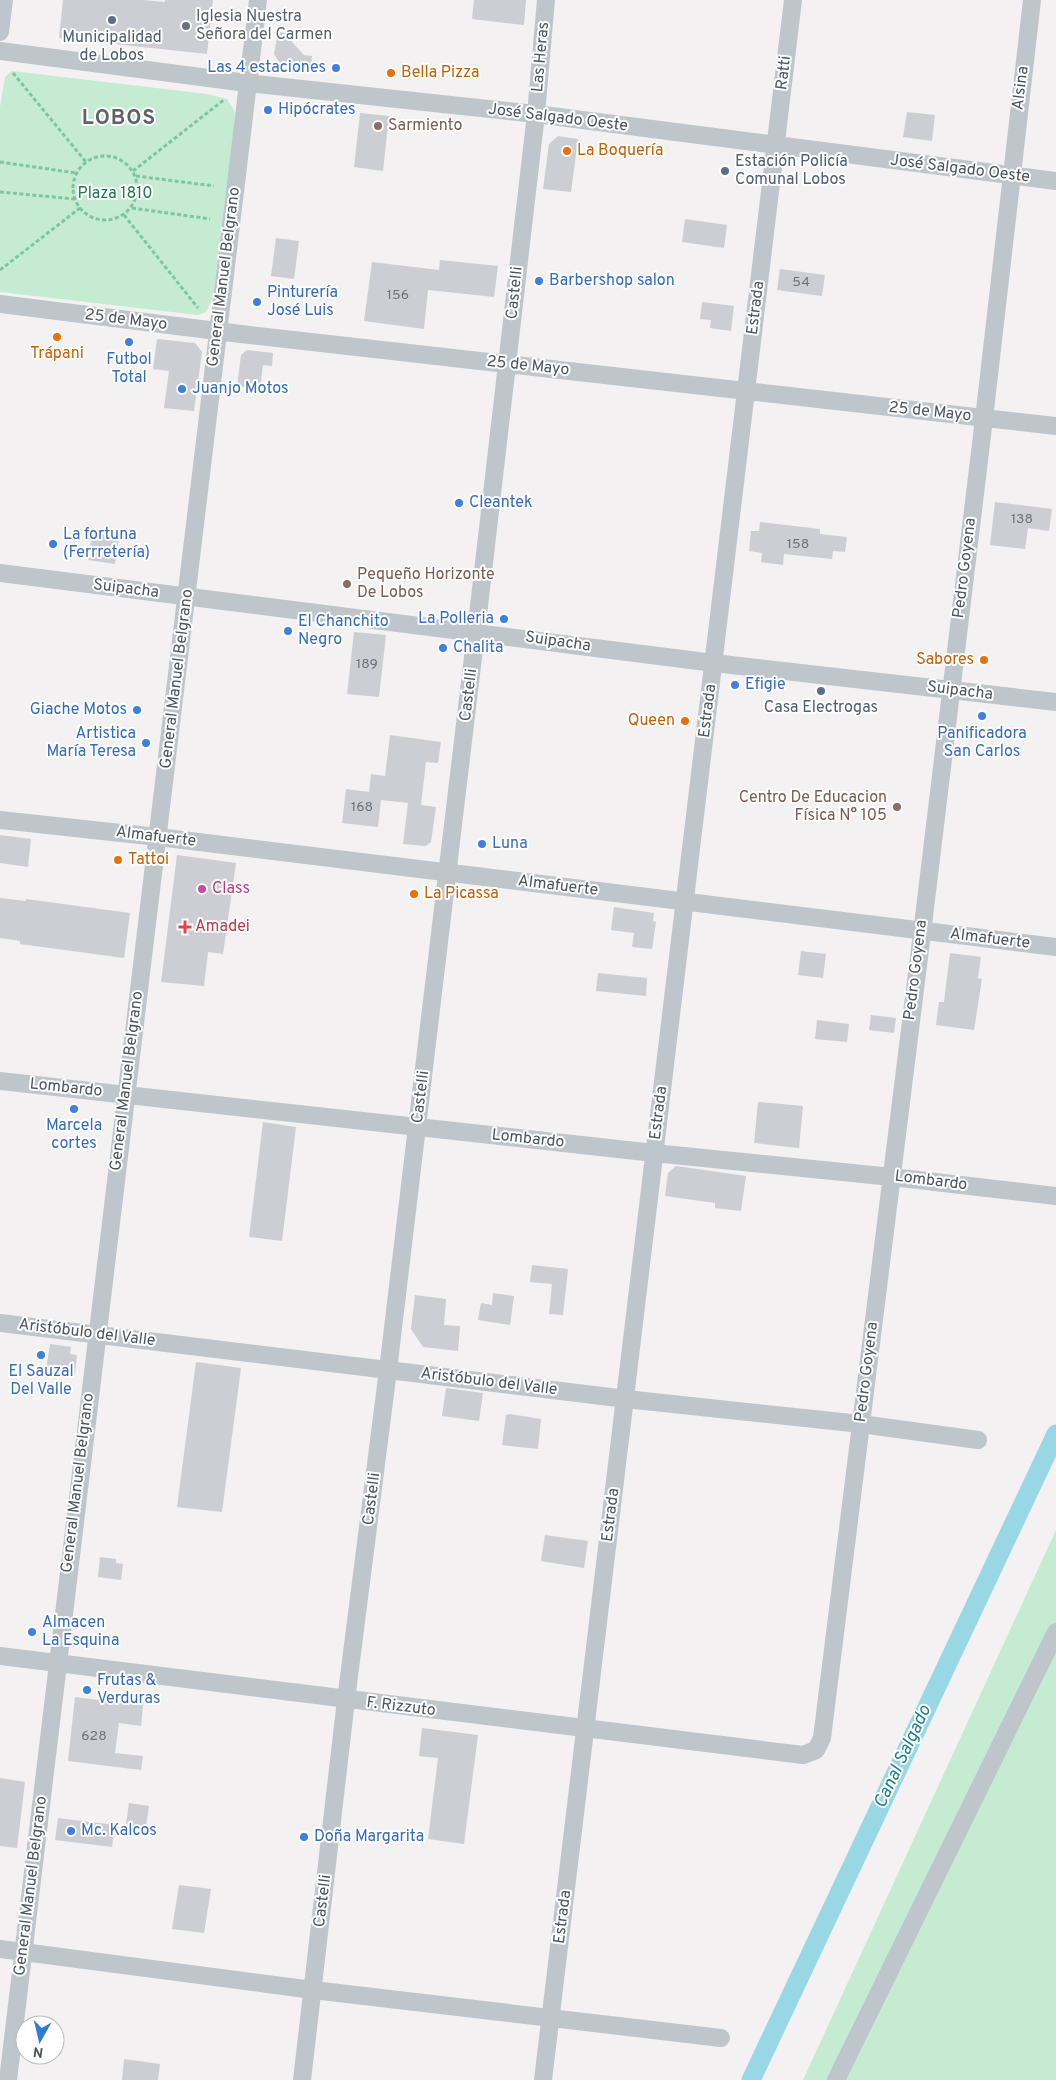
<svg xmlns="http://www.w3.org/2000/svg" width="1056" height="2080" font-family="Overpass,sans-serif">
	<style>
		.green { fill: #c5ebd2 }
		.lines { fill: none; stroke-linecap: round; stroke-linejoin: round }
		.canal { stroke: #98d7e3; stroke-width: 19 }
		.building { fill: #ccced3 }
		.path { stroke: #81c5a0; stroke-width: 3; stroke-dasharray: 4 2.5; stroke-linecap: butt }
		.minor { stroke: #bec6cc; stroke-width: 18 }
		.service-dot { fill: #5c6f8a; stroke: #fff; stroke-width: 2 }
		.worship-dot { fill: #6b7280; stroke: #fff; stroke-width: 2 }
		.shop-dot { fill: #3f7fe0; stroke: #fff; stroke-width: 2 }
		.food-dot { fill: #e8710a; stroke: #fff; stroke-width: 2 }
		.education-dot { fill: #8d6e63; stroke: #fff; stroke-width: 2 }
		.hotel-dot { fill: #d1479c; stroke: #fff; stroke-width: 2 }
		.health-dot { fill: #e0444e; stroke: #fff; stroke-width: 2 }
		.labels { text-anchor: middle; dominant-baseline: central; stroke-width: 4; stroke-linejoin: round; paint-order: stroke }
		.number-label { font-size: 14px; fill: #6b737a }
		.worship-label { font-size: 16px; fill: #5b616d; stroke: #fff; text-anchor: start }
		.service-label { font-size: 16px; fill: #4e5e75; stroke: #fff }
		.street-label { font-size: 16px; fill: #4b555c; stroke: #fff }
		.shop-label { font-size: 16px; fill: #366cbe; stroke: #fff; text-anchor: start }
		.food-label { font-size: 16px; fill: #c56008; stroke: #fff; text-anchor: start }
		.education-label { font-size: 16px; fill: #785e54; stroke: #fff; text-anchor: start }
		.park-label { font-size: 16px; fill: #237749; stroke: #fff }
		.hotel-label { font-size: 16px; fill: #b23c85; stroke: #fff; text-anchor: start }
		.health-label { font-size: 16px; fill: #be3a42; stroke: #fff; text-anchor: start }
		.water-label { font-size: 18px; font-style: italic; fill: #1c7d8f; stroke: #fff }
		.district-label { font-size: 21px; font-weight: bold; letter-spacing: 1px; fill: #5e6265; stroke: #fff }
	</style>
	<rect width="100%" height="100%" fill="#f3f1f1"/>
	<path class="green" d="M12 71 207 94 227 99 234 110 235 119 213 297 206 312 198 315 0 292V107L5 77Z
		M1056 1530V2080H803Z"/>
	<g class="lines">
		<path class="canal" d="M751 2080 1056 1434"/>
	</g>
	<path class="building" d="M63 0H142L165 2V0H213L207 54 59 38Z
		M474 0H526L524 25 472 19Z
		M278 32 291 34 292 42 304 55 312 56 310 70 282 66 274 54Z
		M907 112 935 115 932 141 903 137Z
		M360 113 389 116 383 171 354 167Z
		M558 136 578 139 571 192 543 189 549 144Z
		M685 219 727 225 724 248 682 242Z
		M276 238 299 241 294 279 271 276Z
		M440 260 498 266 494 297 428 290 424 329 364 321 372 262 439 270Z
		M780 269 825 275 822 296 777 290Z
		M702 302 734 306 731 331 710 328 711 320 700 319Z
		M157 339 195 343 202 352 194 411 164 408 169 371 153 369Z
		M247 350 273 353 272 366 263 365 260 389 237 386 241 355Z
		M995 502 1052 509 1049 531 1028 528 1025 549 990 545Z
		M760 522 820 529V534L847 537 845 552 833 551 832 559 784 554 783 565 761 562 762 553 749 551 751 531H759Z
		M92 533 119 537 115 564 88 560Z
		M354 632 386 635 379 697 347 694Z
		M390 735 441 742 438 763 426 762 421 805 436 807 431 842 426 846 403 844 408 803 381 800 378 827 342 823 346 789 369 792 371 774 385 776Z
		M0 835 31 839 28 867 0 863Z
		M177 855 236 863 223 954 208 952 204 986 161 982Z
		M0 898 26 901V899L130 913 124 958 20 944V941L0 938Z
		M614 907 654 913 653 921 656 922 652 949 632 947 634 933 611 930Z
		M801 951 826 954 823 978 798 975Z
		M950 953 981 957 978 978 982 979 974 1030 936 1025 939 1002H944Z
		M598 973 647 978 646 996 596 991Z
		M871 1015 896 1018 894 1033 869 1030Z
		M817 1020 849 1024 847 1042 815 1039Z
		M758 1102 803 1106 799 1148 754 1143Z
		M263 1122 296 1127 282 1241 249 1237Z
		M676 1166 746 1176 741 1211 715 1208V1203L665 1196 668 1173Z
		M532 1265 568 1269 563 1315 549 1314 552 1284 530 1282Z
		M493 1293 514 1296 510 1325 478 1320 481 1303 492 1305Z
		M415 1295 446 1299 444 1325 460 1326 458 1351 423 1347 411 1329Z
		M50 1344 71 1347 70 1354 77 1355 75 1374 46 1370Z
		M196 1362 241 1368 222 1512 177 1507Z
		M446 1388 483 1393 479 1421 442 1416Z
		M510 1414 541 1419 538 1449 502 1445 506 1415Z
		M545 1535 588 1541 584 1568 541 1561Z
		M100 1557 116 1559V1563L123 1564 121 1580 98 1577Z
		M123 1694 144 1697 141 1726 119 1723 115 1753 143 1756 141 1770 68 1761 75 1697 122 1703Z
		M422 1728 478 1735 464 1844 428 1839 438 1758 419 1756Z
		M0 1778 25 1782 17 1848 0 1846Z
		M129 1803 149 1806 146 1827 126 1824Z
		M58 1818 115 1825 112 1847 55 1840Z
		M179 1885 211 1889 204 1933 172 1929Z
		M124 2059 160 2064 158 2080H122Z"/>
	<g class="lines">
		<path class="path" d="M13 73 86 162
			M73 188a32 32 0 1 1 64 0a32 32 0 1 1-64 0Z
			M0 162 76 173
			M133 171 225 99
			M136 176 214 186
			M0 192 75 199
			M132 208 210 219
			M124 215 198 308
			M0 270 80 208"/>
		<path class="minor" d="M0 32 4 0
			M0 51 247 83 536 114 1056 181
			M0 304 241 334 1056 426
			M0 573 714 663 1056 702
			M0 820 158 837 1056 947
			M0 1081 654 1153 892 1177 1056 1196
			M0 1323 635 1400 861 1424 978 1440
			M0 1656 803 1755 816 1750 822 1738C877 1298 932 859 984 419 1000 280 1015 140 1032 0
			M0 1949 313 1990 721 2038
			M8 2080 258 0
			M302 2080 346 1700 388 1370 476 632 536 114 546 0
			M543 2080 793 0
			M836 2080 1056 1632"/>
	</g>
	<g class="service-dot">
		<circle cx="112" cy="20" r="5"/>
		<circle cx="725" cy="171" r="5"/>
		<circle cx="821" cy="691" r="5"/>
	</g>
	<circle class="worship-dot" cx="186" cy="26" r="5"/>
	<g class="shop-dot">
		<circle cx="336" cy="68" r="5"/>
		<circle cx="268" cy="110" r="5"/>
		<circle cx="539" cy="281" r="5"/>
		<circle cx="257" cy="302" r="5"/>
		<circle cx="129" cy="342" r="5"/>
		<circle cx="182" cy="389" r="5"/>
		<circle cx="459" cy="503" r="5"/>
		<circle cx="53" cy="544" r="5"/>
		<circle cx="504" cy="619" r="5"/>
		<circle cx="288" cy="631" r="5"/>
		<circle cx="443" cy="648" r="5"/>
		<circle cx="735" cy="685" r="5"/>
		<circle cx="137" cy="710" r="5"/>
		<circle cx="982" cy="716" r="5"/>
		<circle cx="146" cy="743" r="5"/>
		<circle cx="482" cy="844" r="5"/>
		<circle cx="74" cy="1109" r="5"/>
		<circle cx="41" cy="1355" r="5"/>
		<circle cx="32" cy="1632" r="5"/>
		<circle cx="87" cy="1690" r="5"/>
		<circle cx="71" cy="1831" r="5"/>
		<circle cx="304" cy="1837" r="5"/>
	</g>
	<g class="food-dot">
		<circle cx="391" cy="73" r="5"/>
		<circle cx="567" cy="151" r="5"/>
		<circle cx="57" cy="337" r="5"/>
		<circle cx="984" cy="660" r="5"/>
		<circle cx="685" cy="721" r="5"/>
		<circle cx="118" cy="860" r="5"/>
		<circle cx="414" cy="894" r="5"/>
	</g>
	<g class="education-dot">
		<circle cx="378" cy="126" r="5"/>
		<circle cx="347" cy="584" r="5"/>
		<circle cx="897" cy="807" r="5"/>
	</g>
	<circle class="hotel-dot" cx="202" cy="889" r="5"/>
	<path class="health-dot" d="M182.5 919.5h5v5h5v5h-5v5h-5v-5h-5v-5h5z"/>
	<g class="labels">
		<g class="number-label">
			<text x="801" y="282">54</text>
			<text x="398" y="295">156</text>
			<text x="1022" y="519">138</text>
			<text x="798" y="544">158</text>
			<text x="367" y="664">189</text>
			<text x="362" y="807">168</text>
			<text x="94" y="1736">628</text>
		</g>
		<g class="worship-label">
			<text x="196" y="17">Iglesia Nuestra<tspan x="196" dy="18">Señora del Carmen</tspan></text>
		</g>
		<g class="service-label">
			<text x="112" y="38">Municipalidad<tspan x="112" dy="18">de Lobos</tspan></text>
			<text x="735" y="162" text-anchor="start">Estación Policía<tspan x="735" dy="18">Comunal Lobos</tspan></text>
			<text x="821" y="708">Casa Electrogas</text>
		</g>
		<g class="street-label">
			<text transform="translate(541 57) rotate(-85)">Las Heras</text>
			<text transform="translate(784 73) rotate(-83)">Ratti</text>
			<text transform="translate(1021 88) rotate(-83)">Alsina</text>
			<text transform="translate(558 118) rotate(7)">José Salgado Oeste</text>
			<text transform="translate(960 169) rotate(7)">José Salgado Oeste</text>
			<text transform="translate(224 277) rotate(-83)">General Manuel Belgrano</text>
			<text transform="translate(515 293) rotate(-84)">Castelli</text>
			<text transform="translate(756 308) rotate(-83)">Estrada</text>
			<text transform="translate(126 320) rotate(7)">25 de Mayo</text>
			<text transform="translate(528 366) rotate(6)">25 de Mayo</text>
			<text transform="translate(930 412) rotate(6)">25 de Mayo</text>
			<text transform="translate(965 568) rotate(-83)">Pedro Goyena</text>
			<text transform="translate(126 589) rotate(7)">Suipacha</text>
			<text transform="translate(558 642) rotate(8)">Suipacha</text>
			<text transform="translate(177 679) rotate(-83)">General Manuel Belgrano</text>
			<text transform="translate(960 691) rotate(7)">Suipacha</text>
			<text transform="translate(469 695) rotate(-83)">Castelli</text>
			<text transform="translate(708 711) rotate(-83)">Estrada</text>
			<text transform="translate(156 837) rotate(7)">Almafuerte</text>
			<text transform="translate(558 886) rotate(7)">Almafuerte</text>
			<text transform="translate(990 939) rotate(7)">Almafuerte</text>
			<text transform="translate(916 970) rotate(-83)">Pedro Goyena</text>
			<text transform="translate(127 1081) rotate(-83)">General Manuel Belgrano</text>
			<text transform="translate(66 1088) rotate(6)">Lombardo</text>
			<text transform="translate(421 1097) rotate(-83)">Castelli</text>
			<text transform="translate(659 1113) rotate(-83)">Estrada</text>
			<text transform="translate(528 1139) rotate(6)">Lombardo</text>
			<text transform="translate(931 1181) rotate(7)">Lombardo</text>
			<text transform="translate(87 1333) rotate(7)">Aristóbulo del Valle</text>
			<text transform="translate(867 1372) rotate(-83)">Pedro Goyena</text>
			<text transform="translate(489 1382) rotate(7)">Aristóbulo del Valle</text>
			<text transform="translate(78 1483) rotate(-83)">General Manuel Belgrano</text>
			<text transform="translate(372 1499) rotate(-83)">Castelli</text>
			<text transform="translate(611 1515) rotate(-83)">Estrada</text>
			<text transform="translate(401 1707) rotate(7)">F. Rizzuto</text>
			<text transform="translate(31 1886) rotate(-83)">General Manuel Belgrano</text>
			<text transform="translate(323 1901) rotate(-83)">Castelli</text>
			<text transform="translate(563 1917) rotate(-83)">Estrada</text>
		</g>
		<g class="shop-label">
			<text x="326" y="68" text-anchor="end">Las 4 estaciones</text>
			<text x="278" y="110">Hipócrates</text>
			<text x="549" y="281">Barbershop salon</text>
			<text x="267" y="293">Pinturería<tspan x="267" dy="18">José Luis</tspan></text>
			<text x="129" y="360" text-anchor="middle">Futbol<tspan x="129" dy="18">Total</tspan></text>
			<text x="192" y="389">Juanjo Motos</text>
			<text x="469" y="503">Cleantek</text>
			<text x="63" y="535">La fortuna<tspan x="63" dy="18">(Ferrretería)</tspan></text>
			<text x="494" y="619" text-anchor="end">La Polleria</text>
			<text x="298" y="622">El Chanchito<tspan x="298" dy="18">Negro</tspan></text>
			<text x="453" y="648">Chalita</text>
			<text x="745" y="685">Efigie</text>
			<text x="127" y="710" text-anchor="end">Giache Motos</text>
			<text x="136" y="734" text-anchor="end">Artistica<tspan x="136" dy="18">María Teresa</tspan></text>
			<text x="982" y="734" text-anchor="middle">Panificadora<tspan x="982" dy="18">San Carlos</tspan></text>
			<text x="492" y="844">Luna</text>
			<text x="74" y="1126" text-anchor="middle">Marcela<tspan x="74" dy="18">cortes</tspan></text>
			<text x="41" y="1372" text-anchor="middle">El Sauzal<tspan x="41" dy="18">Del Valle</tspan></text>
			<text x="42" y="1623">Almacen<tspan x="42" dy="18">La Esquina</tspan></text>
			<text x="97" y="1681">Frutas &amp;<tspan x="97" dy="18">Verduras</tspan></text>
			<text x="81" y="1831">Mc. Kalcos</text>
			<text x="314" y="1837">Doña Margarita</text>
		</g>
		<g class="food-label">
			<text x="401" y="73">Bella Pizza</text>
			<text x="577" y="151">La Boquería</text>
			<text x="57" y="354" text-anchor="middle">Trápani</text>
			<text x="974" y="660" text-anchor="end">Sabores</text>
			<text x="675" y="721" text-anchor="end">Queen</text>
			<text x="128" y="860">Tattoi</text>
			<text x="424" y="894">La Picassa</text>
		</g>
		<g class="education-label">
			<text x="388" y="126">Sarmiento</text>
			<text x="357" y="575">Pequeño Horizonte<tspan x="357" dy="18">De Lobos</tspan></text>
			<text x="887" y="798" text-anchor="end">Centro De Educacion<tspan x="887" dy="18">Física N° 105</tspan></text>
		</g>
		<g class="park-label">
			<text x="115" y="194">Plaza 1810</text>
		</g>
		<g class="hotel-label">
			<text x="212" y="889">Class</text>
		</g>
		<g class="health-label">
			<text x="195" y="927">Amadei</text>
		</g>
		<g class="water-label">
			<text transform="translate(903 1757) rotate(-65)">Canal Salgado</text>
		</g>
		<g class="district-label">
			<text x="119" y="118">LOBOS</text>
		</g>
	</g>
	<g transform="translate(40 2040) rotate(188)"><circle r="24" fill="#ffffff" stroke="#b7bbbe"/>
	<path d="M0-4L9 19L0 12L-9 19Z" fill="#2e7dd0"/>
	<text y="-8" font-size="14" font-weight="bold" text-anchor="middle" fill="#4b555c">N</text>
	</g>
</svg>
